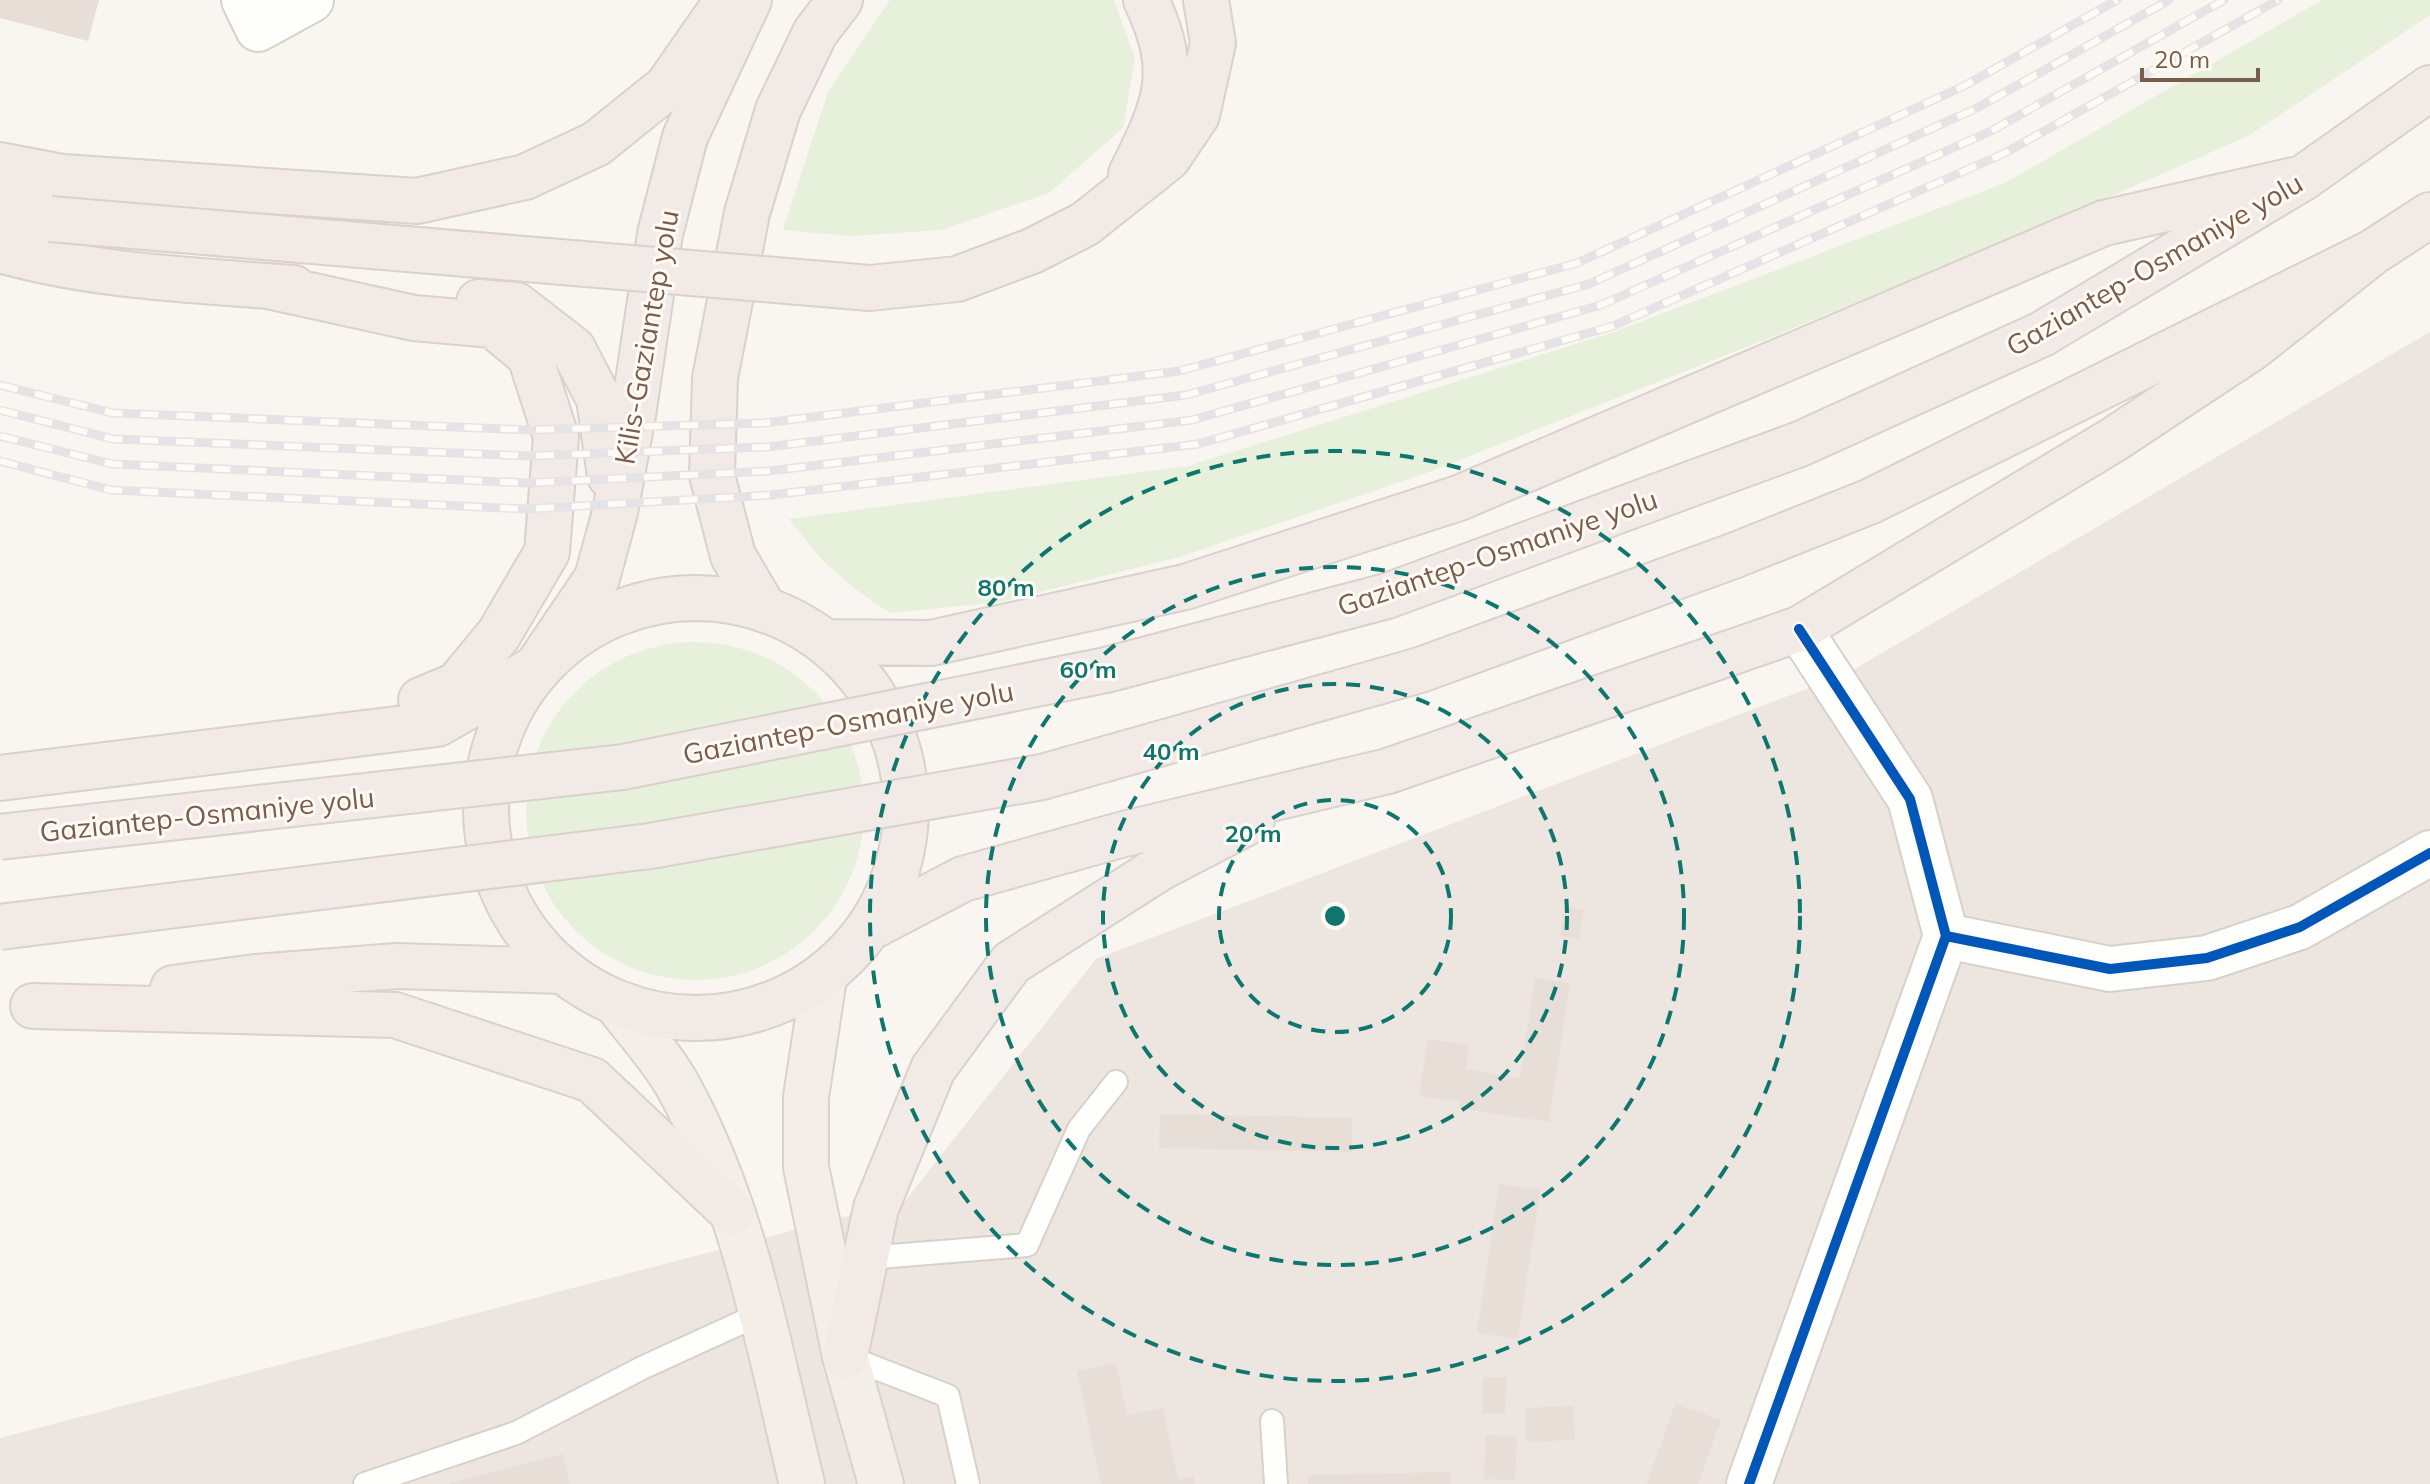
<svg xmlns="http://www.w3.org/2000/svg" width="2430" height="1484" font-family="Mulish,sans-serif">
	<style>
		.industrial { fill: #ede5e0 }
		.green { fill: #e7f0db }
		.building { fill: #e6ded7 }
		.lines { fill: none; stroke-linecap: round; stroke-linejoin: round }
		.lane-casing { stroke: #d7d1cb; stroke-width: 26 }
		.street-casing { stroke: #d7d1cb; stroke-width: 48 }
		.primary-casing { stroke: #dad1cc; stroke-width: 48 }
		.highway-casing { stroke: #dad1cc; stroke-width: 48 }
		.lane { stroke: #fefefd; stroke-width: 22 }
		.street { stroke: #fefefd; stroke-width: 44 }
		.primary { stroke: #f3eee8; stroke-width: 44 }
		.highway { stroke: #f2eae7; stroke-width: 44 }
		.rail-casing { stroke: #e6e3e7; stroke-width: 9 }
		.rail { stroke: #fffaf3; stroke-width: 6; stroke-dasharray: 18; stroke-linecap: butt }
		.highway-bridge-casing { stroke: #dad1cc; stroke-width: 48; stroke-linecap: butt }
		.highway-bridge { stroke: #f2eae7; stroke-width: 44 }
		.cycleway-casing { stroke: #fffaf3; stroke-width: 15 }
		.cycleway { stroke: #0057b8; stroke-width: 10 }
		.ring { fill: none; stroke: #0f766e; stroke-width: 4; stroke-dasharray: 14 10 }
		.labels { text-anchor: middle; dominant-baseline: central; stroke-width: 6; stroke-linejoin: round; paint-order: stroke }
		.street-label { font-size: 28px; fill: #7a5c4d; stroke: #fffaf3 }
		.centre { fill: #0f766e; stroke: #fffaf3; stroke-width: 4 }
		.ring-label { font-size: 24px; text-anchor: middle; font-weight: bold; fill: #0f766e; stroke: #fffaf3; stroke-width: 6; stroke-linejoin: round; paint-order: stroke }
	</style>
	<rect width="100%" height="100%" fill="#f9f5f0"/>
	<path class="industrial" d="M2430 332V1484H0V1438L905 1201 1096 959 1846 674Z"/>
	<path class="green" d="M890 0H1114L1135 58 1123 128 1049 193 941 230 851 236 783 230 828 92Z
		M2322 0H2430V15L2248 136 2064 217 1777 335 1429 472 1183 556 1000 602 890 613 855 589 822 560 789 519 1188 466 1611 333 2005 183Z
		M526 811a169 169 0 1 1 338 0a169 169 0 1 1-338 0Z"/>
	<path class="building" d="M0 0H99L88 41 0 18Z
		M1564 907 1583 910 1579 939 1560 936Z
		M1535 978 1570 983 1549 1122 1459 1108 1460 1102 1419 1096 1428 1039 1469 1045 1466 1069 1520 1078Z
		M1160 1114 1352 1118V1152L1159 1148Z
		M1499 1184 1540 1190 1518 1339 1477 1333Z
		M1116 1363 1127 1415 1163 1408 1178 1480 1193 1476 1195 1484H1101L1077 1371Z
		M1483 1377H1506L1505 1414 1482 1413Z
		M1675 1404 1721 1420 1698 1484H1647Z
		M1573 1406 1575 1440 1526 1442 1525 1408Z
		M1486 1435 1517 1436 1515 1480 1484 1479Z
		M563 1454 570 1484H450V1483Z
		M1451 1472V1484H1308V1475Z"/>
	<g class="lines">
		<g class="lane-casing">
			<path id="lane" d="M866 1258 1027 1245 1079 1129 1116 1082
				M845 1356 948 1396 968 1484
				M1272 1421 1276 1484
				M365 1484 516 1433 644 1367 760 1314"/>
		</g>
		<g class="street-casing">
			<path id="street" d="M244 0 258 29 311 0
				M1946 936 2110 969 2207 958 2300 927 2430 853
				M1749 1484 1946 936 1910 799 1799 629"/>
		</g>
		<g class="primary-casing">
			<path id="primary" d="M824 978 806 1097V1167L845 1356 881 1484
				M617 1004C637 1031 663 1058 679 1088 746 1210 769 1350 802 1484"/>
		</g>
		<g class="highway-casing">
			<path id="highway" d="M0 165 63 177 417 201 525 177 596 144 667 87 724 5
				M1131 174C1165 106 1181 73 1146 0
				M0 205 50 219
				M0 250C95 277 196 280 294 288
				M268 286 414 318 493 325 530 356 556 437 547 552 499 634 457 685 421 700
				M870 288 957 279 1032 251 1085 224 1168 158 1197 115 1213 43 1206 0
				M479 302 516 305 573 349 599 399 610 476
				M1696 482 1800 444 2042 334 2303 178 2430 88
				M1733 556 1871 501 2373 252 2430 215
				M486 808a210 210 0 1 1 420 0a210 210 0 1 1-420 0Z
				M763 607 733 556 712 475 715 378 747 213 778 110 815 33 840 0
				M829 642 931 643 1185 587 1459 498 2104 223 2303 178
				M0 778 437 724 536 668 597 578 615 512 633 415 660 234 685 137 749 0
				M875 925 963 879 1124 834 1388 771 1799 629 2113 440 2252 348 2373 252
				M173 988 255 977 397 966 562 971
				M33 1006 395 1015 592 1080 732 1212
				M845 1356 876 1208 933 1069 1011 963 1160 868 1252 820"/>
		</g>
		<use href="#lane" class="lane"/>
		<use href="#street" class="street"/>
		<use href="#primary" class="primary"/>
		<use href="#highway" class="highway"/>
		<g class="rail-casing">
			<path id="rail" d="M0 385 113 413 530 430 764 423 1179 371 1577 263 1964 86 2117 0
				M0 410 113 439 529 456 767 447 1186 395 1589 284 1977 108 2169 0
				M0 436 112 464 528 483 769 471 1192 420 1601 305 1991 131 2224 0
				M0 461 111 490 526 509 771 495 1198 444 1613 326 2005 153 2278 0"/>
		</g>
		<use href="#rail" class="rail"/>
		<g class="highway-bridge-casing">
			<path id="highway-bridge" d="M50 219 870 288
				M0 837 623 767 1106 670 1387 596 1696 482
				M0 927 650 846 1042 777 1420 670 1733 556"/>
		</g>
		<use href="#highway-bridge" class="highway-bridge"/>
		<g class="cycleway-casing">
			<path id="cycleway" d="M1946 936 2110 969 2207 958 2300 927 2430 853
				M1749 1484 1946 936 1910 799 1799 629"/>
		</g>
		<use href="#cycleway" class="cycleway"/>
	</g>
	<g class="ring">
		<circle cx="1335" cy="916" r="116"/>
		<circle cx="1335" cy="916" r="232"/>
		<circle cx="1335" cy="916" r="349"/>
		<circle cx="1335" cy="916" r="465"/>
	</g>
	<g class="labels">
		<g class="street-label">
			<text transform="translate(2154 264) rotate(-30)">Gaziantep-Osmaniye yolu</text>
			<text transform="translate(646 337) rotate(-80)">Kilis-Gaziantep yolu</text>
			<text transform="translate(1497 552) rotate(-19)">Gaziantep-Osmaniye yolu</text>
			<text transform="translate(848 722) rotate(-11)">Gaziantep-Osmaniye yolu</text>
			<text transform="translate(207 814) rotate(-6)">Gaziantep-Osmaniye yolu</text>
		</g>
	</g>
	<circle cx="1335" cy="916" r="12" class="centre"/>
	<g class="ring-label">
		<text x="1006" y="596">80 m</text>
		<text x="1088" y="678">60 m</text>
		<text x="1171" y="760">40 m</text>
		<text x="1253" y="842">20 m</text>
	</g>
	<path d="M2142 68v12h116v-12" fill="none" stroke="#7a5c4d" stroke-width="4"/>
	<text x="2154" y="68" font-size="24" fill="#7a5c4d" stroke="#fffaf3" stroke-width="6" paint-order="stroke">20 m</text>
</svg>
